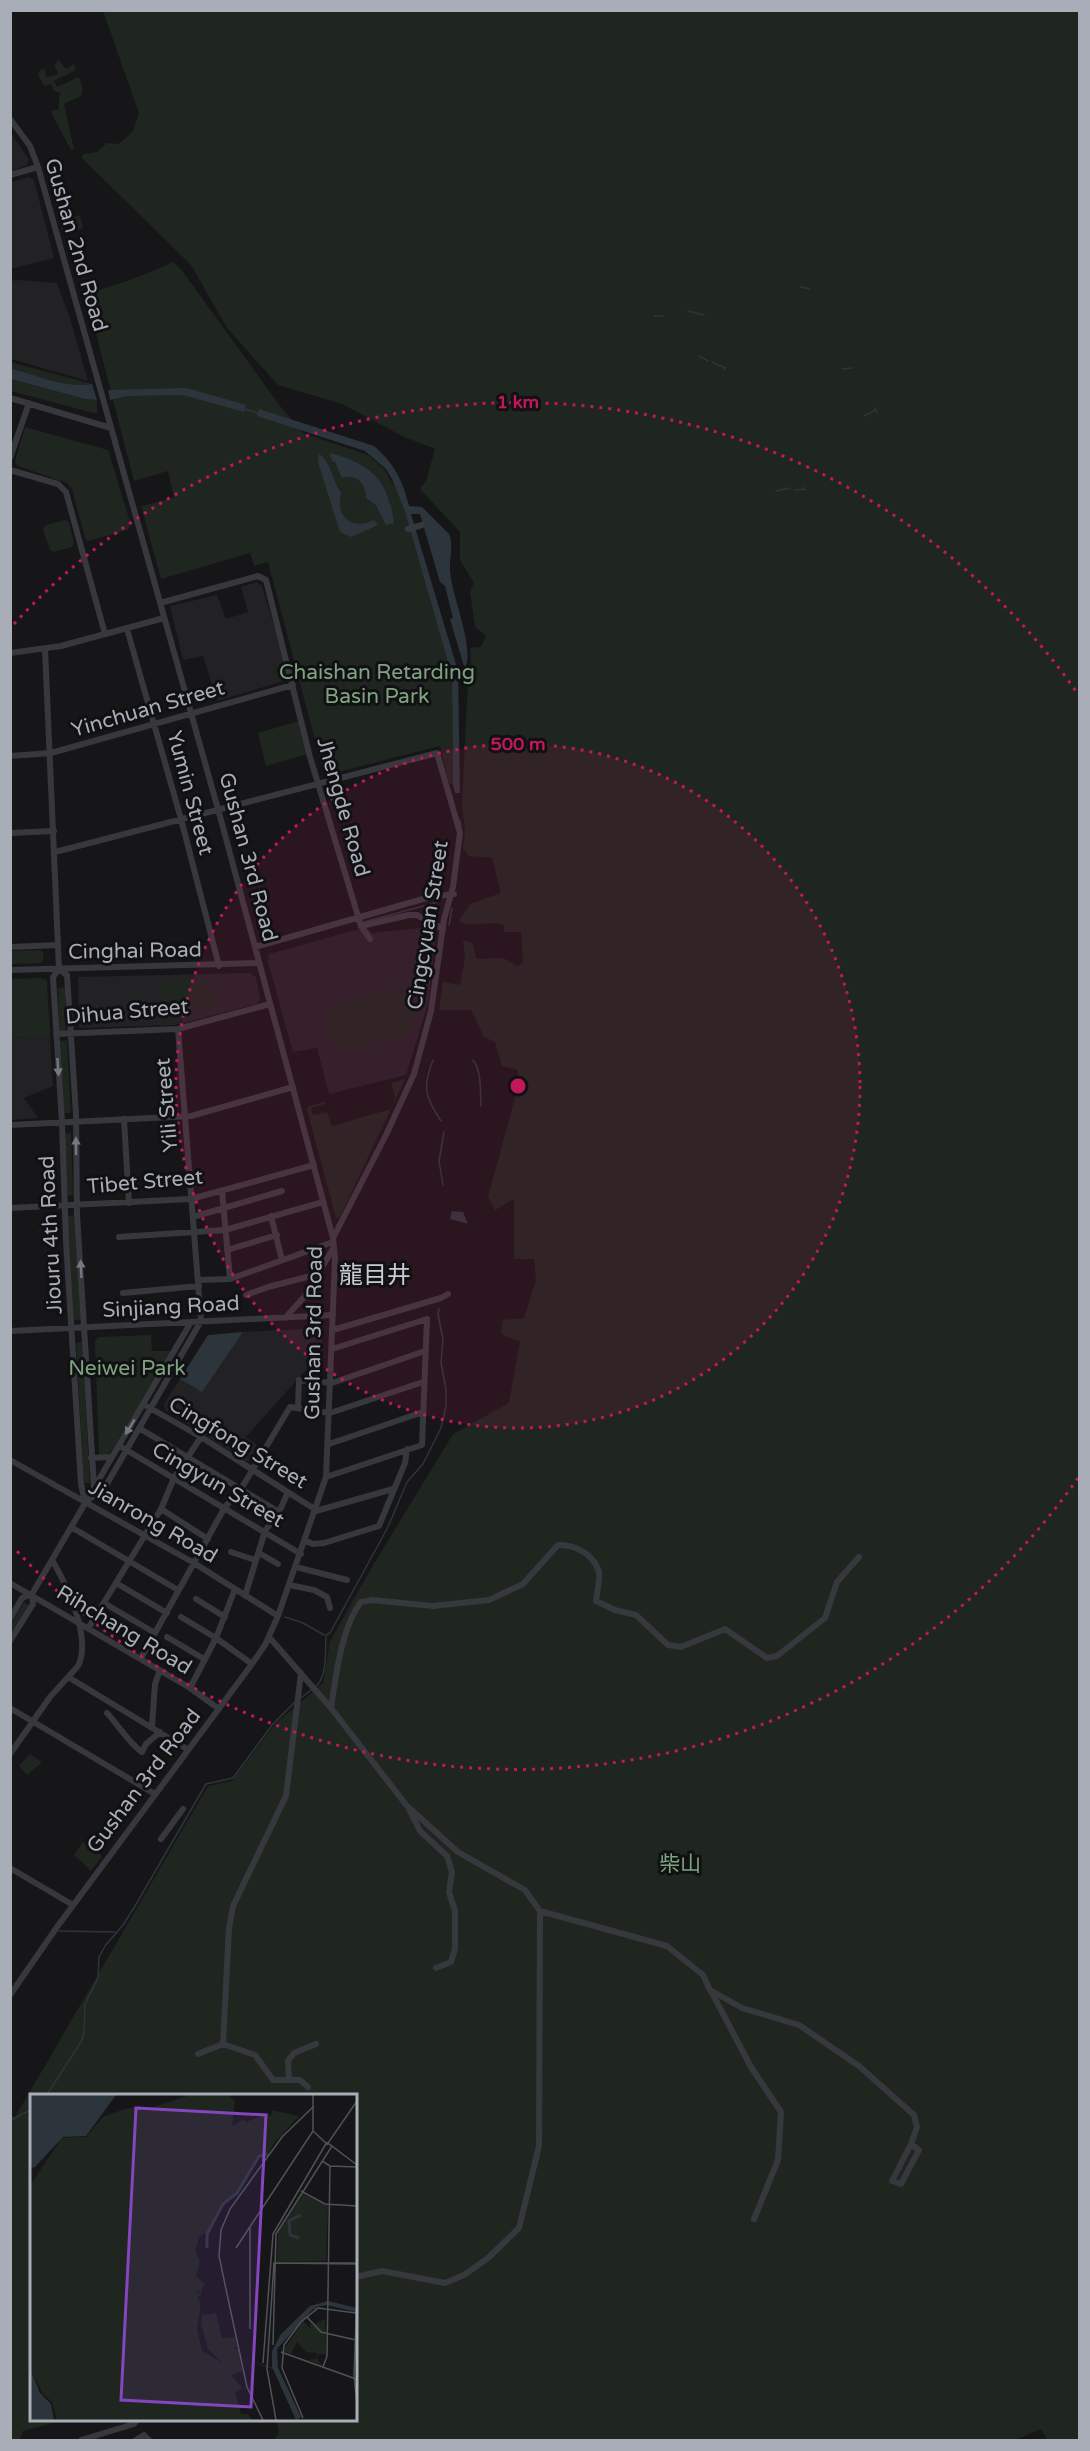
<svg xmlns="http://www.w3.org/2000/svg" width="1090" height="2451" font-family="'Varela Round','Noto Sans TC',sans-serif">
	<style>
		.built { fill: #222225 }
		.green { fill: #1e261f }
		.water { fill: #2c353c }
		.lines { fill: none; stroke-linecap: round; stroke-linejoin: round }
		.stream { stroke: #2c353c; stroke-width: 1.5 }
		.minor { stroke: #37383d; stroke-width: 6 }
		.oneway { fill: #757881 }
		.ring { fill: none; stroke: #c2185b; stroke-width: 3; stroke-dasharray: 3 6 }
		.labels { text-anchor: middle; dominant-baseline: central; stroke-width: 6; stroke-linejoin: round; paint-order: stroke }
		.street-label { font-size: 21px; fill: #a8adb8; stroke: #111113 }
		.park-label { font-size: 21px; fill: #7fa381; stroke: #111113 }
		.quarter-label { font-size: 24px; fill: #c9ccd4; stroke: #111113 }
		.inset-river { fill: none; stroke: #2c353c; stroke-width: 3 }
		.inset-road { fill: none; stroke: #505258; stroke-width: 1.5 }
		.view { fill: #8446be; fill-opacity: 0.15; stroke: #8446be; stroke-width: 3 }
		.inset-edge { fill: none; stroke: #a8adb8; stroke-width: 3 }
		.centre { fill: #c2185b; stroke: #111113; stroke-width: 3 }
		.ring-label { font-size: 18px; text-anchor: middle; font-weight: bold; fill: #c2185b; stroke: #111113; stroke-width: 6; stroke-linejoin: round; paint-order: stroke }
	</style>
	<rect width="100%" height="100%" fill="#161618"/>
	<path class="built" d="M11 133 29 160 26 166 11 171Z
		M29 177 34 180 54 258 11 269V182Z
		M64 181 73 217 80 215 83 228 63 235 50 185Z
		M18 280 57 283 70 318 88 381 11 359V281Z
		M257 582 262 586 289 675 287 680 217 701 203 656 183 660 170 606 217 595 226 619 248 612 241 587Z
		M366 927 372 933 430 927 436 935 428 1004 406 1075 329 1094 317 1048 293 1052 268 962 269 954Z
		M250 973 256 977 260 999 257 1004 175 1025 79 1028 78 977Z
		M50 1036 53 1086 24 1098 38 1118 11 1120 10 1038Z
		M317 1328 322 1333V1352L246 1437 261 1448 254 1460 246 1461 165 1410 164 1404 180 1379 202 1391 243 1332Z"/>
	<path class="green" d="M103 11H1079V2440H1047L1041 2429 1015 2440H274L279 2433 276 2420H356V2096H32V2420H64L23 2431 20 2440H11L10 2115 15 2117 208 1786 232 1781 275 1724 323 1683 330 1641 372 1567 453 1434 509 1403 520 1342 501 1334 503 1320 524 1318 536 1280 534 1259H514V1199L495 1210 488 1197 515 1098 518 1070 502 1066 495 1042 484 1037 471 1010H439L443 982 460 985 465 958 463 940 473 943 476 959 503 958 518 966 523 962 521 932H504V926C490 918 472 930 459 921L470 904 501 893 492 858 469 856 463 849 465 830 462 805 468 678 471 661 470 648 481 647 486 636 475 627 470 591 474 583 460 560V532L420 489 426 481 435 449 402 436 342 404 278 385 227 328 191 265 82 158 83 154 97 152 107 143 119 144 133 131 139 113Z
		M58 59 66 69 74 64 76 70 54 81 57 87 79 77 83 89 81 96 64 104 74 149 71 150 52 114V110H58L60 93 54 91 51 84 44 86 38 75 40 70 45 69 46 77 57 75 58 72 54 66Z
		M173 262 181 269 280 406 303 433 368 455 384 469 396 489 405 512 452 676 453 785 449 783 440 746 334 773 323 770 268 562 254 566 250 553 161 579 141 506 174 498 168 471 134 481 86 295C116 284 145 276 173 262Z
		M10 362 92 384C66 390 36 375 11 368Z
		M10 379 85 399 97 400V414L11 391Z
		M25 427 108 450 131 525 128 530 88 541 85 538 72 489 67 483 18 466 15 462Z
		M65 520 69 522 74 543 72 547 53 552 50 550 43 530 45 525Z
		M299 721 308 754 266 766 258 733Z
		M40 950 43 952V960L40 963 11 964V951Z
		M41 978 47 981 50 1036 11 1038V979Z
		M221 980V984L213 985 217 999C215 1002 214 1005 211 1007 206 1010 197 1009 191 1009 176 1010 149 1009 164 986L160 985V981Z
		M409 984 411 989 407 990C418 1004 418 1021 407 1035L345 1051C329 1043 322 1027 329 1011L327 1007Z
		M65 987 66 1032H59L58 988Z
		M143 995V1011L135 1012 134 996Z
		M67 1040 71 1113H64L60 1041Z
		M405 1079 340 1217 336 1218 307 1110 309 1106 325 1102V1104L311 1108 313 1115 327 1112 332 1126 391 1109 396 1100 391 1083Z
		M71 1133 73 1195 66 1196 64 1134Z
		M74 1215 81 1320H74L67 1216Z
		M151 1335 152 1351H172L109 1455H99L95 1341 99 1337Z
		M82 1342 90 1483H84L76 1343Z
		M24 1602 29 1605 11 1637V1625Z
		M30 1754 42 1762 27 1775 19 1766Z
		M83 1842 102 1856 91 1871 74 1855Z"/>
	<path class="water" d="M10 368C37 375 65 389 92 384L97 400 85 399 11 379Z
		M187 388 246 405 244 412 183 395 126 396 110 400 108 390Z
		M259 409 374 446C394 463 403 481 409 506L422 507 449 534C454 544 449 559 450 571 452 597 473 642 466 666H464L450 619 453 618 445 586 440 582 420 514H411L458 671 460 793H455L453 785 452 676 405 512 392 479 386 469 365 451 257 416Z
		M331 453C360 462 383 472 390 505H391L394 523 386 525 376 505 366 498C366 483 356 473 342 478L335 462H333L329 454Z
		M319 454C330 460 333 482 341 493 335 517 352 531 374 520L378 525 351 537 340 532 318 462Z
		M452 1211 463 1212 468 1224 480 1227 450 1219Z
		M243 1332 202 1392 180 1379 208 1335Z"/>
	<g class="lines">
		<path class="stream" d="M801 287 810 289
			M688 311 704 315
			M654 316H663
			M699 356 708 361
			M712 362 725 368
			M842 369 852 368
			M724 370 726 367
			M875 408 877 412
			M245 409 258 413
			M864 416 876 410
			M805 487V490
			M794 490 805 489
			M776 491 790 488
			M460 820 461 827
			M364 922 438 902
			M449 925 452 908
			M433 1060C422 1087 425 1097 441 1121
			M473 1060C482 1071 480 1092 481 1106
			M443 1185 439 1161 444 1132
			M285 1617 303 1623 324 1635
			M315 1687C328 1677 325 1650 326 1635L330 1633 388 1527 407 1482 423 1464 441 1428 446 1406V1389L441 1363 443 1340 438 1314 439 1309
			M301 1698 311 1690
			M59 1931 115 1932
			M46 2096 81 2042 84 2033 85 2004 98 1978 99 1957 105 1946 123 1925 135 1906 206 1784 233 1778 272 1725 294 1703
			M10 2121 32 2109"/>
		<path class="minor" d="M10 119 30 146 38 167 221 820 333 1238 335 1258 326 1477 278 1616 265 1645 252 1664 57 1927 10 1995
			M10 175 38 167
			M10 398 111 428
			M10 458 29 403
			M10 470 58 484 66 492 105 634
			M408 529 422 525
			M160 603 258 576 266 580 310 757 361 926 370 939
			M127 629 181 819 219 966
			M45 649 59 969 53 977 62 1123 66 1241 81 1484 85 1502
			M10 653 61 646 164 618
			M10 756 51 753 293 685
			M10 833 54 831
			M55 852 437 753 460 833 453 887 444 919 431 1011 414 1074 386 1135 333 1238
			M361 926 409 915H417L443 929
			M10 947 58 945
			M255 947 430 897 454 894
			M59 969 67 975 76 1114 77 1215 94 1487
			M10 970 259 963
			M56 1034 178 1029 270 1004
			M124 1119 129 1203
			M10 1125 191 1116 293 1087
			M222 1191 230 1279
			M10 1208 191 1199 314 1165
			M271 1216 282 1260
			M193 1217 282 1191
			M119 1237 225 1230 323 1202
			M227 1250 277 1235
			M198 1280 230 1279 333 1242
			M123 1293 199 1286
			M246 1295 268 1287 315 1275
			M285 1318 305 1296 334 1247
			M333 1330 441 1298 448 1294
			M10 1331 333 1315
			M143 1404 201 1437 316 1510
			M298 1408 299 1380 332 1383 425 1351
			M139 1428 279 1512
			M329 1444 423 1412
			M123 1448 301 1554
			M91 1458 111 1457
			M10 1460 194 1563 278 1616
			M326 1477 422 1445 427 1319 332 1349
			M85 1502 104 1489 201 1321 178 1029
			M161 1509 174 1478 201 1437
			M316 1511 393 1489
			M71 1527 178 1590
			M306 1541 313 1544 324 1543 379 1526 405 1463 407 1449
			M231 1552 255 1560
			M259 1553 278 1564
			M859 1557 837 1582 825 1618 777 1656 767 1658 725 1629 681 1647 668 1645 636 1615 615 1610 596 1601C597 1592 600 1580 599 1572 594 1554 574 1544 558 1545L523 1584 489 1600 433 1606 372 1600 361 1602C341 1628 336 1676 331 1708L407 1806 458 1852 525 1890 540 1911 667 1946 703 1975 710 1990 742 2008 799 2025 859 2066 914 2115 917 2127 911 2144 892 2181 901 2184 919 2150 911 2144
			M296 1567 347 1580
			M10 1583 190 1688 219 1709
			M116 1583 167 1613
			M289 1585 314 1590 327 1597 330 1608
			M245 1596 265 1531 279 1512 288 1492
			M196 1599 225 1617
			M104 1603 155 1633 141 1658
			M181 1617 216 1638 252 1664
			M10 1619 22 1598 32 1594 191 1322
			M89 1627 161 1509 208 1539
			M155 1633 225 1507 241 1489 290 1407 330 1413 423 1382
			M167 1637 204 1659
			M269 1637 331 1708
			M10 1641 33 1604 32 1594
			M68 1677 187 1749
			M190 1688 216 1638 235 1589
			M10 1708 155 1794
			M107 1713C120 1727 127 1741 142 1752L146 1744 160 1732
			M152 1726 155 1684 160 1670
			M10 1754 50 1697 78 1666C92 1638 67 1585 52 1560
			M409 1809 420 1831 447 1856 452 1872 449 1892 455 1911V1949L451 1962 436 1968
			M161 1839 183 1809
			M10 1868 73 1905
			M711 1991 751 2067 781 2112 778 2160 754 2219
			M223 2044 229 1928 233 1906 286 1796 301 1673
			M198 2054 223 2044 255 2055 273 2080H300L308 2087
			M289 2080 288 2061 294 2053 316 2044
			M356 2277 382 2271 445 2283 464 2275 488 2258 519 2228 539 2146 540 1911
			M81 2440 134 2424 137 2420
			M136 2440 144 2435 149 2440"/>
	</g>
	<defs><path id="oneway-solid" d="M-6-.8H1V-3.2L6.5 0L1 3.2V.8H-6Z" transform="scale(1.5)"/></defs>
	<g class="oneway">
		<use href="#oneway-solid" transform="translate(58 1067) rotate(86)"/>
		<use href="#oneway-solid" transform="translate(76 1146) rotate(-90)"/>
		<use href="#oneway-solid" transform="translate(81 1269) rotate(-93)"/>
		<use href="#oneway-solid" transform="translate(130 1427) rotate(121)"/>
	</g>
	<circle cx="518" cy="1086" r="342" fill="#c2185b" fill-opacity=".12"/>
	<g class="ring">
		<circle cx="518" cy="1086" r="342"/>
		<path d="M1078 1478A684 684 0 0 1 14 1548M14 624A684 684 0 0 1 1078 694"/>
	</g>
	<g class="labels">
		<g class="street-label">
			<text transform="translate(76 245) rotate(74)">Gushan 2nd Road</text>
			<text transform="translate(148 709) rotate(-16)">Yinchuan Street</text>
			<text transform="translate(190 793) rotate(75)">Yumin Street</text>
			<text transform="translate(343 807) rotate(74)">Jhengde Road</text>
			<text transform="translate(248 857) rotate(75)">Gushan 3rd Road</text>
			<text transform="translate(428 925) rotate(-81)">Cingcyuan Street</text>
			<text transform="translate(135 951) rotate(-1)">Cinghai Road</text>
			<text transform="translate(127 1012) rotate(-5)">Dihua Street</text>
			<text transform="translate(167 1105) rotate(-95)">Yili Street</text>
			<text transform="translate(145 1182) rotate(-5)">Tibet Street</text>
			<text transform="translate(51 1235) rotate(-93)">Jiouru 4th Road</text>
			<text transform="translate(171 1307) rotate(-3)">Sinjiang Road</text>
			<text transform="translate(314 1333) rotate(-89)">Gushan 3rd Road</text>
			<text transform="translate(238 1443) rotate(31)">Cingfong Street</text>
			<text transform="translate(218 1485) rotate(30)">Cingyun Street</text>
			<text transform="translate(153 1522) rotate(30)">Jianrong Road</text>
			<text transform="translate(124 1630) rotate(31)">Rihchang Road</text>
			<text transform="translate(144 1781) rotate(-53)">Gushan 3rd Road</text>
		</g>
		<g class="park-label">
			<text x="377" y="672">Chaishan Retarding<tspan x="377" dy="24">Basin Park</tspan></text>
			<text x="127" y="1368">Neiwei Park</text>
			<text x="680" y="1864">柴山</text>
		</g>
		<g class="quarter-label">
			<text x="375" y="1275">龍目井</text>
		</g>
	</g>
	<g transform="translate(30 2094)">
		<rect width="327" height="327" fill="#161618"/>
		<path d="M160 1H198L205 7 202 32 214 25 216 28 238 19 241 22 242 16 269 22 242 52 238 63 232 61 207 99 193 110 176 139 169 143 165 157 170 167 166 182 175 190 171 198 164 196 172 200 167 204 171 209 167 234 172 257 193 269 178 255 171 230 172 217 173 221 186 219 192 244 205 243 207 252 204 255H208L212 277 202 281 198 277 212 294 205 299 211 320H218L222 326H27L22 308 13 300 0 274V91L32 44 56 43 73 23 92 16 110 12 112 17ZM273 100 298 112 296 167 247 168 248 138ZM295 225 296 261 289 260 287 265 292 271 278 266 286 265 288 259 276 258 267 248 261 260 253 257 273 227 280 234V228L283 231Z" fill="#1e261f"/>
		<path d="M0 1H86L56 42 33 43 4 74 0 72ZM298 207 327 214 326 218 297 211 286 213V218L284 214 247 255 248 274 271 323 266 326 243 275 212 265 242 274V257L251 240 280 212ZM0 274 10 299 21 310 24 326H0Z" fill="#2c353c"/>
		<path class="inset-river" d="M269 144 260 141 259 127 271 121M177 154V140L193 110 207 99 229 62 238 60"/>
		<path class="inset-road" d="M283 1V37L298 51M327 7 298 49 327 71M292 67 300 72 327 73M271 97 295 110 327 112M206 154 283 37M245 169 327 170M327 203 324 282 327 309M277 223 291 238 326 246M220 235V134M243 251 246 140 302 52M251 258 326 285M233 269 243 140 297 48M293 273 297 262 300 72M273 324 252 274 254 251 271 228 288 214 326 219M233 326 217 293 200 214 189 162 191 136 200 115 252 43 284 12M246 326 237 275 244 169H327"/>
		<path class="view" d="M106 14 236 21 221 313 91 306Z"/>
		<rect width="327" height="327" class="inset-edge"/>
	</g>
	<circle cx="518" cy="1086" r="9" class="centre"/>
	<g class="ring-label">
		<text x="518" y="408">1 km</text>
		<text x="518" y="750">500 m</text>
	</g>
	<rect width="1090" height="2451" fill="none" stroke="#a8adb8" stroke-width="24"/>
</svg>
